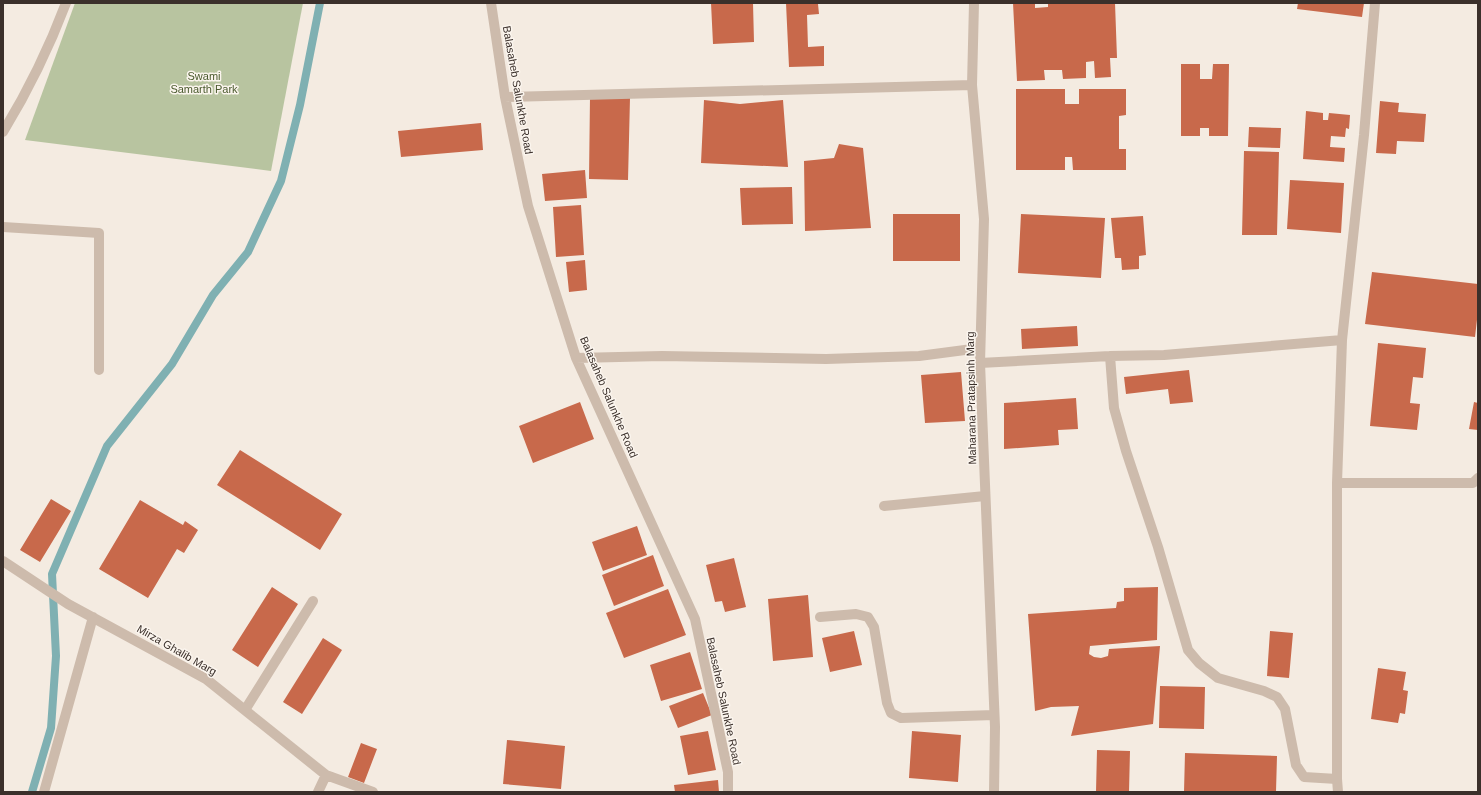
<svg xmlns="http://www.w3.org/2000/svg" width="1481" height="795" font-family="Arial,sans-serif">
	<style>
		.green { fill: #b8c4a0 }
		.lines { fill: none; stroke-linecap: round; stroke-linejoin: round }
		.stream { stroke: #7fb0b2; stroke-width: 8 }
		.building { fill: #c8694b }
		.minor { stroke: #cdbbac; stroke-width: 10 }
		.labels { text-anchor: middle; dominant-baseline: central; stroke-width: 3; stroke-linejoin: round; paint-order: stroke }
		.park-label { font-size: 11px; fill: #4a5a2e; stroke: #fbf5ee }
		.street-label { font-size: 11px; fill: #3b302b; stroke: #fbf5ee }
	</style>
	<rect width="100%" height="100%" fill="#f4ebe1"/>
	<path class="green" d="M75 3H303L271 171 25 140Z"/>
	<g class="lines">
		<path class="stream" d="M32 792 51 728 56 656 52 574 107 446 172 364 213 295 248 252 281 181 300 105 320 3"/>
	</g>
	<path class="building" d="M711 3H753L754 42 713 44Z
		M786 3 818 4 819 14 807 15 808 47 824 46V66L789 67Z
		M1013 3H1035V8L1048 7V3H1115L1117 58H1110L1111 77 1095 78 1094 61 1086 62V78L1063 79 1062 70H1044L1045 80 1017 81Z
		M1298 3H1364L1362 17 1297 9Z
		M1181 64H1200V79H1212L1213 64H1229L1228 136H1209V128H1200V136H1181Z
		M1016 89H1065V104H1079V89H1126V115L1119 116V149H1126V170H1073L1072 157H1065V170H1016Z
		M590 97 630 98 628 180 589 179Z
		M704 100 740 104 783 100 788 167 701 163Z
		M1380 101 1399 103 1398 112 1426 114 1424 142 1397 141 1396 154 1376 153Z
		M1306 111 1323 113V120H1328L1329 113 1350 115 1349 129 1346 128 1345 137 1331 136 1330 147 1345 148 1344 162 1303 159Z
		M481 123 483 150 401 157 398 131Z
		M1249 127 1281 128 1280 148 1248 147Z
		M839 144 863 148 871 228 805 231 804 161 834 158Z
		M1244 151 1279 152 1277 235H1242Z
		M585 170 587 198 545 201 542 174Z
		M1290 180 1344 183 1341 233 1287 229Z
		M792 187 793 224 742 225 740 188Z
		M581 205 584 255 556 257 553 207Z
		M893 214H960V261H893Z
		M1021 214 1105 218 1101 278 1018 273Z
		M1143 216 1146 255 1139 256V269L1122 270 1121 258H1115L1111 218Z
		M585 260 587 290 569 292 566 262Z
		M1372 272 1478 284V311L1475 337 1365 324Z
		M1077 326 1078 346 1022 349 1021 329Z
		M1378 343 1426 348 1423 378 1413 377 1410 403 1420 404 1417 430 1370 426Z
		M1189 370 1193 402 1170 404 1168 389 1126 394 1124 377Z
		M961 372 965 421 925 423 921 375Z
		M1076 398 1078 429 1058 430 1059 445 1004 449V403Z
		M580 402 594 439 533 463 519 426Z
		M1474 402 1478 403V430L1469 429Z
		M240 450 342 514 320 550 217 485Z
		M51 499 71 511 40 562 20 550Z
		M140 500 183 525 185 521 198 530 184 553 177 549 148 598 99 569Z
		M637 526 647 555 603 571 592 542Z
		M653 555 664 586 614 606 602 575Z
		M734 558 746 607 725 612 722 601 715 602 706 565Z
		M272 587 298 604 258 667 232 650Z
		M1158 587 1157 640 1090 646 1089 654 1094 657 1101 658 1108 656 1109 649 1160 646 1153 724 1071 736 1079 706 1051 707 1035 711 1028 614 1116 608 1117 602 1124 601V588Z
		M668 589 686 635 624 658 606 613Z
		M808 595 813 657 773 661 768 599Z
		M854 631 862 665 830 672 822 638Z
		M1270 631 1293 633 1289 678 1267 676Z
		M323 638 342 650 302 714 283 702Z
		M690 652 702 689 661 701 650 665Z
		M1378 668 1406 672 1403 690 1408 691 1405 714 1400 713 1398 723 1371 719Z
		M1160 686 1205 687 1204 729 1159 728Z
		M703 693 712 715 678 728 669 706Z
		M708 731 716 770 688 775 680 736Z
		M912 731 961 735 958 782 909 778Z
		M507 740 565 746 561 789 503 784Z
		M361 743 377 749 364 783 348 777Z
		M1097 750 1130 751 1129 792H1096Z
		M1185 753 1277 756 1276 792H1184Z
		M718 780 719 792H675L674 785Z"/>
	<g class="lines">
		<path class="minor" d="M491 3 505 97 528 206 576 358 695 619 728 772V792
			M974 3 972 85 984 219 980 363 995 727 994 792
			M505 97 972 85
			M3 132C28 91 49 48 66 3
			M3 227 99 233V370
			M1110 356 1114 408 1126 451 1158 547 1188 650 1199 663 1218 678 1264 691 1277 697 1285 709 1296 765 1304 777 1337 779
			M576 358 662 356 826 359 919 356 980 348
			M980 363 1110 356 1164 355 1342 340
			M1337 483H1473L1478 478
			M884 506 985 496
			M3 561 68 604 206 679 326 775 373 792
			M820 617 856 614 868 617 874 627 887 703 891 713 901 718 994 715
			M245 710 313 601
			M44 792 93 617
			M318 792 326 775
			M1338 792 1337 779V483L1342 340 1364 135 1375 3"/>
	</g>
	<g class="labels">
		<g class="park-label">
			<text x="204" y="76">Swami<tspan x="204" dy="13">Samarth Park</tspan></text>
		</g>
		<g class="street-label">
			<text transform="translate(518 90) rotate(80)">Balasaheb Salunkhe Road</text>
			<text transform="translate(609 397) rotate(67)">Balasaheb Salunkhe Road</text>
			<text transform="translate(971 398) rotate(-91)">Maharana Pratapsinh Marg</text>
			<text transform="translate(177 650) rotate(30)">Mirza Ghalib Marg</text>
			<text transform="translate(724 701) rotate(78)">Balasaheb Salunkhe Road</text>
		</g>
	</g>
	<rect width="1481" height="795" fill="none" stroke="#3b302b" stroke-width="8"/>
</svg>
